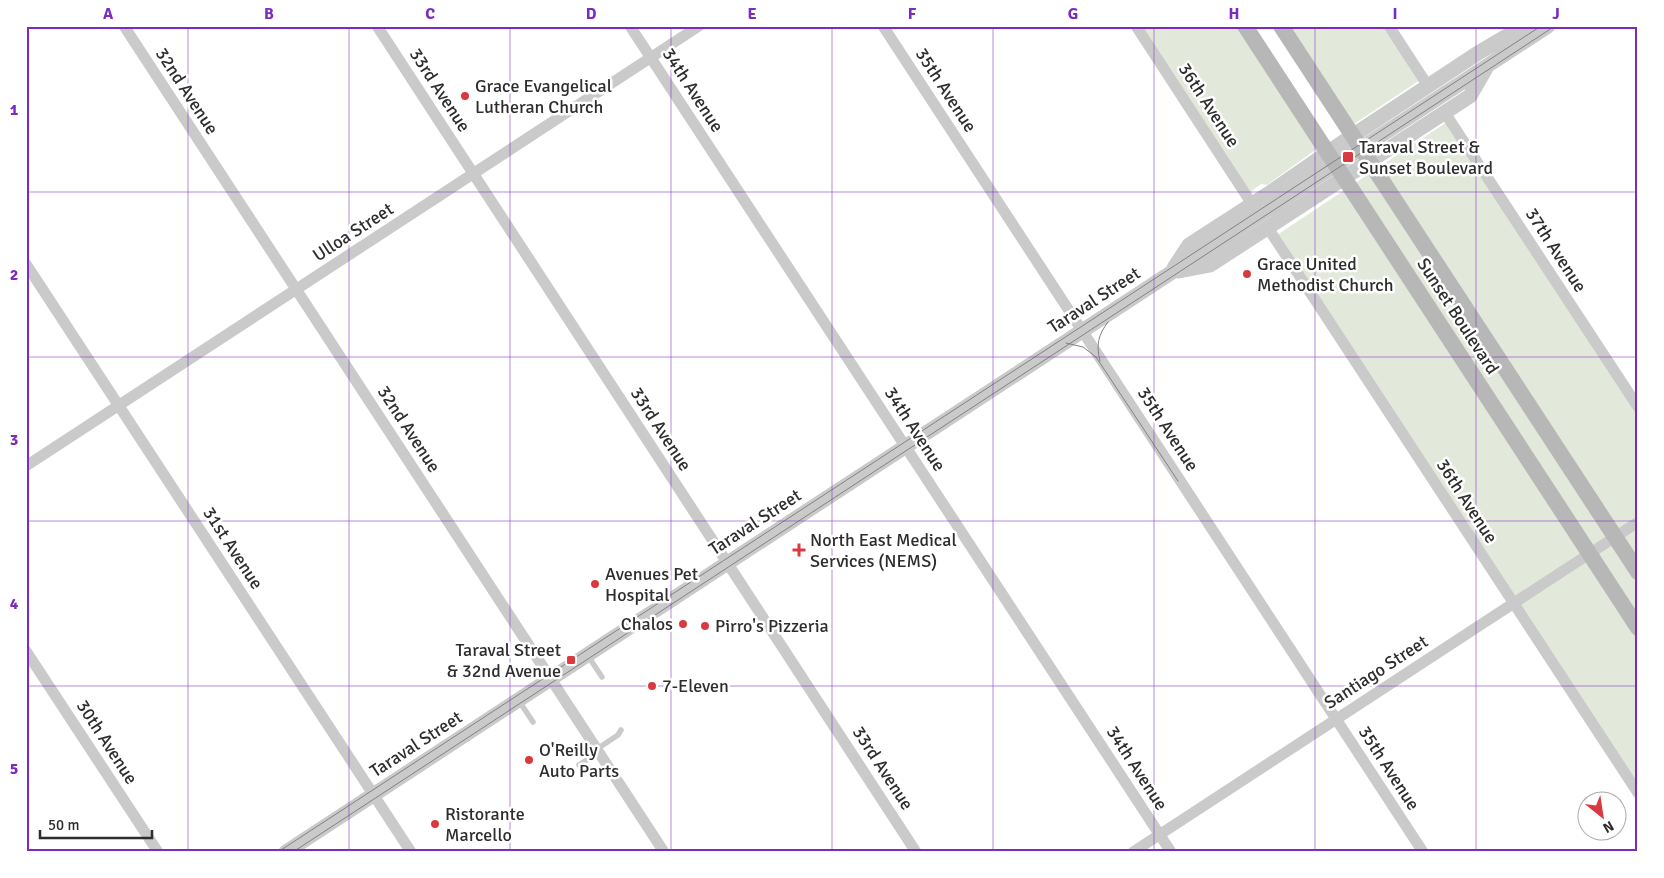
<svg xmlns="http://www.w3.org/2000/svg" width="1664" height="878" font-family="Signika,sans-serif">
	<style>
		.green { fill: #e2e9db }
		.lines { fill: none; stroke-linecap: round; stroke-linejoin: round }
		.service { stroke: #cacaca; stroke-width: 5.5 }
		.minor { stroke: #cacaca; stroke-width: 11 }
		.tertiary { stroke: #cacaca; stroke-width: 15 }
		.secondary { stroke: #b7b7b7; stroke-width: 16 }
		.tram { stroke: #828282; stroke-width: 1 }
		.grid { fill: none; stroke: #7b2cbf; stroke-width: 1; stroke-opacity: 0.55 }
		.poi-dot { fill: #d93a3f; stroke: #fff; stroke-width: 2 }
		.labels { text-anchor: middle; dominant-baseline: central; stroke-width: 5; stroke-linejoin: round; paint-order: stroke }
		.poi-label { font-size: 18px; fill: #2d2d2d; stroke: #fff; text-anchor: start }
		.street-label { font-size: 18px; fill: #2d2d2d; stroke: #fff }
		.neatline { fill: none; stroke: #7b2cbf; stroke-width: 2 }
		.grid-label { font-size: 16px; text-anchor: middle; font-weight: bold; fill: #7b2cbf }
	</style>
	<rect width="100%" height="100%" fill="#fff"/>
	<path class="green" d="M1136 26H1244L1322 145 1267 185 1261 184 1246 195Z
		M1281 26H1389L1423 78 1348 128Z
		M1450 120 1638 407V793L1274 237Z"/>
	<g class="lines">
		<path class="service" d="M588 656 602 677
			M519 701 533 722
			M597 749 618 735 621 730
			M579 765 599 752"/>
		<path class="minor" d="M124 26 664 852
			M377 26 916 852
			M630 26 1171 852
			M883 26 1423 852
			M1136 26 1252 204
			M1389 26 1428 86
			M1445 113 1638 407
			M1268 228 1638 793
			M26 264 411 852
			M26 466 699 26
			M26 651 158 852
			M1133 852 1638 522"/>
		<path class="tertiary" d="M1174 268 1189 245 1271 192 1352 136 1478 53 1524 26
			M1179 271 1210 265 1470 96 1486 68
			M286 852 1548 26"/>
		<path class="secondary" d="M1245 26 1638 628
			M1281 26 1638 572"/>
		<path class="tram" d="M1066 343 1083 347 1096 357 1178 481
			M1100 361C1096 345 1098 335 1108 322
			M278 852 1541 26
			M293 852 1555 26"/>
	</g>
	<path class="grid" d="M188 26V852M349 26V852M510 26V852M671 26V852M832 26V852M993 26V852M1154 26V852M1315 26V852M1476 26V852M26 192H1638M26 357H1638M26 521H1638M26 686H1638"/>
	<g class="poi-dot">
		<circle cx="465" cy="96" r="5"/>
		<rect x="1342" y="151" width="12" height="12" rx="2.5"/>
		<circle cx="1247" cy="274" r="5"/>
		<path d="M796.5 542.5h5v5h5v5h-5v5h-5v-5h-5v-5h5z"/>
		<circle cx="595" cy="584" r="5"/>
		<circle cx="683" cy="624" r="5"/>
		<circle cx="705" cy="626" r="5"/>
		<rect x="566" y="655" width="10" height="10" rx="2.5"/>
		<circle cx="652" cy="686" r="5"/>
		<circle cx="529" cy="760" r="5"/>
		<circle cx="435" cy="824" r="5"/>
	</g>
	<g class="labels">
		<g class="poi-label">
			<text x="475" y="86">Grace Evangelical<tspan x="475" dy="21">Lutheran Church</tspan></text>
			<text x="1359" y="147">Taraval Street &amp;<tspan x="1359" dy="21">Sunset Boulevard</tspan></text>
			<text x="1257" y="264">Grace United<tspan x="1257" dy="21">Methodist Church</tspan></text>
			<text x="810" y="540">North East Medical<tspan x="810" dy="21">Services (NEMS)</tspan></text>
			<text x="605" y="574">Avenues Pet<tspan x="605" dy="21">Hospital</tspan></text>
			<text x="673" y="624" text-anchor="end">Chalos</text>
			<text x="715" y="626">Pirro's Pizzeria</text>
			<text x="561" y="650" text-anchor="end">Taraval Street<tspan x="561" dy="21">&amp; 32nd Avenue</tspan></text>
			<text x="662" y="686">7-Eleven</text>
			<text x="539" y="750">O'Reilly<tspan x="539" dy="21">Auto Parts</tspan></text>
			<text x="445" y="814">Ristorante<tspan x="445" dy="21">Marcello</tspan></text>
		</g>
		<g class="street-label">
			<text transform="translate(440 90) rotate(57)">33rd Avenue</text>
			<text transform="translate(693 90) rotate(57)">34th Avenue</text>
			<text transform="translate(946 90) rotate(57)">35th Avenue</text>
			<text transform="translate(187 91) rotate(57)">32nd Avenue</text>
			<text transform="translate(1209 105) rotate(57)">36th Avenue</text>
			<text transform="translate(353 232) rotate(-33)">Ulloa Street</text>
			<text transform="translate(1556 250) rotate(57)">37th Avenue</text>
			<text transform="translate(1094 300) rotate(-33)">Taraval Street</text>
			<text transform="translate(1458 316) rotate(57)">Sunset Boulevard</text>
			<text transform="translate(409 429) rotate(57)">32nd Avenue</text>
			<text transform="translate(661 429) rotate(57)">33rd Avenue</text>
			<text transform="translate(915 429) rotate(57)">34th Avenue</text>
			<text transform="translate(1168 429) rotate(57)">35th Avenue</text>
			<text transform="translate(1467 501) rotate(57)">36th Avenue</text>
			<text transform="translate(755 522) rotate(-33)">Taraval Street</text>
			<text transform="translate(233 548) rotate(57)">31st Avenue</text>
			<text transform="translate(1376 672) rotate(-33)">Santiago Street</text>
			<text transform="translate(107 742) rotate(57)">30th Avenue</text>
			<text transform="translate(416 744) rotate(-33)">Taraval Street</text>
			<text transform="translate(883 768) rotate(57)">33rd Avenue</text>
			<text transform="translate(1137 768) rotate(57)">34th Avenue</text>
			<text transform="translate(1389 768) rotate(57)">35th Avenue</text>
		</g>
	</g>
	<rect width="1664" height="878" fill="none" stroke="#ffffff" stroke-width="55"/>
	<g transform="translate(1602 816) rotate(150)"><circle r="24" fill="#ffffff" stroke="#ababab"/>
	<path d="M0-4L9 19L0 12L-9 19Z" fill="#d93a3f"/>
	<text y="-8" font-size="14" font-weight="bold" text-anchor="middle" fill="#2d2d2d">N</text>
	</g>
	<path d="M40 830v8h112v-8" fill="none" stroke="#2d2d2d" stroke-width="2.5"/>
	<text x="48" y="830" font-size="15" fill="#2d2d2d" stroke="#ffffff" stroke-width="4" paint-order="stroke">50 m</text>
	<rect x="28" y="28" width="1608" height="822" class="neatline"/>
	<g class="grid-label">
		<text x="108" y="19">A</text>
		<text x="269" y="19">B</text>
		<text x="430" y="19">C</text>
		<text x="591" y="19">D</text>
		<text x="752" y="19">E</text>
		<text x="912" y="19">F</text>
		<text x="1073" y="19">G</text>
		<text x="1234" y="19">H</text>
		<text x="1395" y="19">I</text>
		<text x="1556" y="19">J</text>
		<text x="14" y="115">1</text>
		<text x="14" y="280">2</text>
		<text x="14" y="445">3</text>
		<text x="14" y="609">4</text>
		<text x="14" y="774">5</text>
	</g>
</svg>
